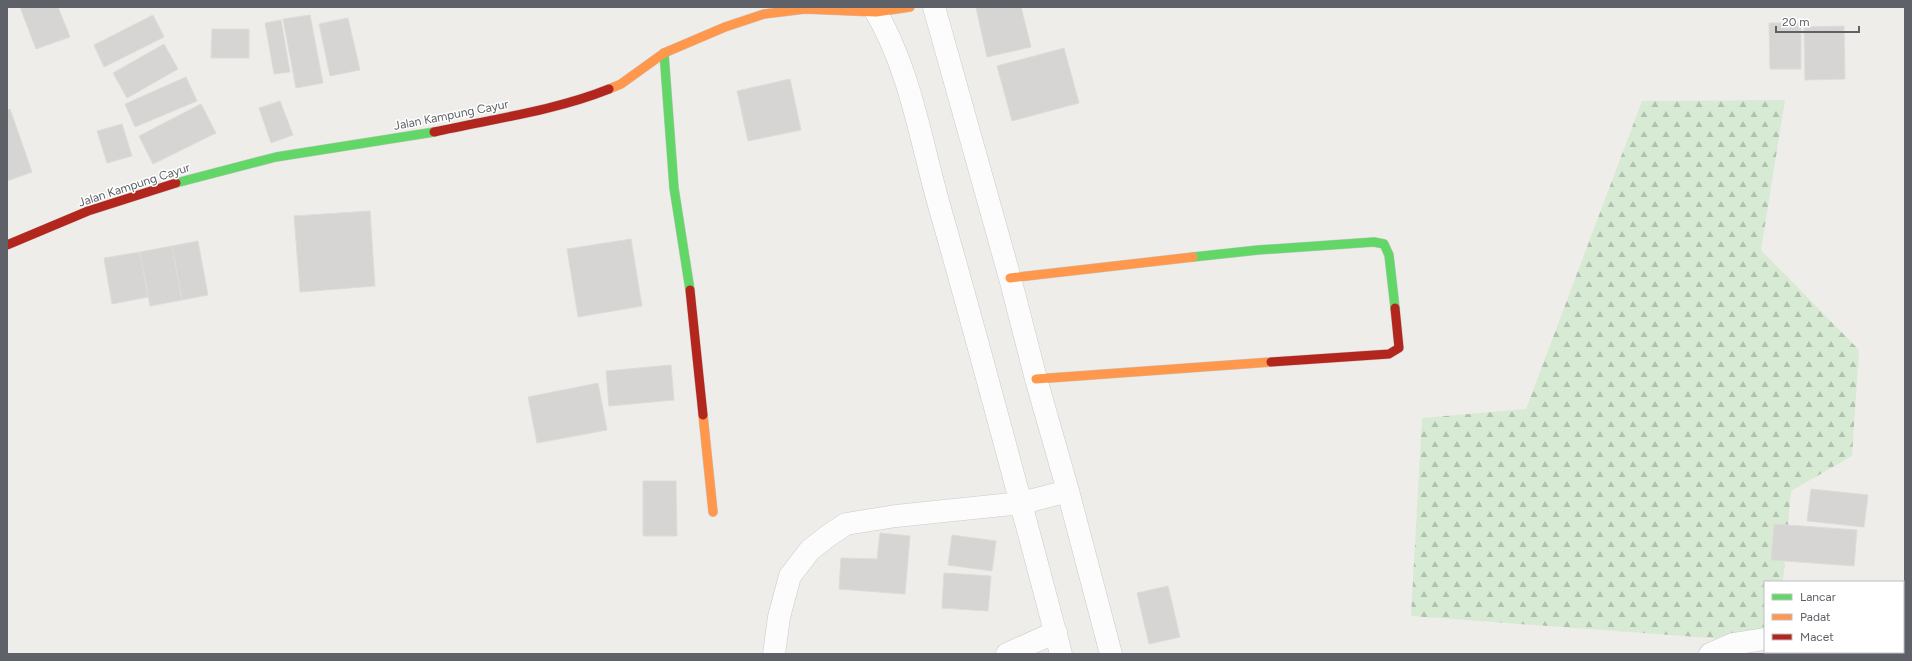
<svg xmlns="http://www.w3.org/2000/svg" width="1912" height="661" font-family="Figtree,sans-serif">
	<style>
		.forest { fill: url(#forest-firs) }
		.building { fill: #d6d5d3; stroke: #dedcd8 }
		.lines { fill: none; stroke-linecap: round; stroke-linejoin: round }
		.street-casing { stroke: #cacac9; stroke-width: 23 }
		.fast-casing { stroke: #cbcaca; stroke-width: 10 }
		.slow-casing { stroke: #cbcaca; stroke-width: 10 }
		.jam-casing { stroke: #cbcaca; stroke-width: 10 }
		.street { stroke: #fdfcfc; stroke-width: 22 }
		.fast { stroke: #63d668; stroke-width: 9 }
		.slow { stroke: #ff974d; stroke-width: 9 }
		.jam { stroke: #b3261e; stroke-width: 9 }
		.labels { text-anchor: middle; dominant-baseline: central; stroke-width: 3; stroke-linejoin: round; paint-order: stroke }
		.street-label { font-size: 12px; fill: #5e6268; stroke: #fff }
	</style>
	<defs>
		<pattern id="forest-firs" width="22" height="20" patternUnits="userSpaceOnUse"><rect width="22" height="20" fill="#d7ebd4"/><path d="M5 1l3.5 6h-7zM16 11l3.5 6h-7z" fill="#b2c2b0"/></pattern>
	</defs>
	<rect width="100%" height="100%" fill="#efede9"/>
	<path class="forest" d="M1785 100 1761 250 1859 350 1852 456 1791 491 1783 582H1765V642L1411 616 1422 418 1526 409 1642 101Z"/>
	<path class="building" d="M20 7H58L70 37 36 49Z
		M980 7H1021L1031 47 987 57 976 8Z
		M153 15 164 37 104 67 94 45Z
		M310 15 323 83 296 88 283 19Z
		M348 18 360 70 330 76 319 24Z
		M281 20 290 72 274 74 265 23Z
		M1769 23H1801V69H1770Z
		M1844 26 1845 79 1805 80 1804 27Z
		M212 29H249V58H211Z
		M164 44 178 69 127 98 113 73Z
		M1064 48 1079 103 1012 121 997 66Z
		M186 77 197 101 135 127 125 104Z
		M790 79 801 130 748 141 737 91Z
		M280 101 293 135 271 143 259 108Z
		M201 104 216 133 153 164 139 136Z
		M10 109 32 172 7 181V110Z
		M122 124 132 156 107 163 97 131Z
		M370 211 375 286 300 292 294 216Z
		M631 239 642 306 578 317 567 249Z
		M198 241 208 295 182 300 172 246Z
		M172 246 182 300 150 306 140 252Z
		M140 252 148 297 112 304 104 258Z
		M671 365 674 400 609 406 606 371Z
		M598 383 607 430 537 443 528 397Z
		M643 481H676L677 536H643Z
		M1811 489 1868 495 1864 527 1807 521Z
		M1774 524 1857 530 1854 566 1771 560Z
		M880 533 910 536 905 594 839 589 841 558 877 559Z
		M952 535 996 541 992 571 948 565Z
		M944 573 991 576 988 611 942 608Z
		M1168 586 1180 637 1149 644 1137 593Z"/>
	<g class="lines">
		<g class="street-casing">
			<path id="street" d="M873 7C911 69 921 144 941 212 983 359 1022 507 1061 654
				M934 7 1010 278 1036 379 1068 491 1111 654
				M1873 652H1899
				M774 654 779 617 790 576 810 550 828 536 846 524 896 516 1022 503 1068 491
				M1007 654 1056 632
				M1710 654 1733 644 1765 639"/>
		</g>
		<g class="fast-casing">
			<path id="fast" d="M664 53 674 188 690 290
				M176 183 276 157 434 132
				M1193 257 1258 250 1374 242 1384 244 1389 255 1395 308"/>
		</g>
		<g class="slow-casing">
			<path id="slow" d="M609 89 621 84 664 53 725 27 764 14 805 9 876 12 910 7
				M1010 278 1193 257
				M1036 379 1271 362
				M703 415 713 512"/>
		</g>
		<g class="jam-casing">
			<path id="jam" d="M434 132C492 119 554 111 609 89
				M7 245 88 211 176 183
				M690 290 703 415
				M1271 362 1389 354 1399 348 1395 308"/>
		</g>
		<use href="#street" class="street"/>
		<use href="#fast" class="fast"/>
		<use href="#slow" class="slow"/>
		<use href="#jam" class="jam"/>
	</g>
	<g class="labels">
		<g class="street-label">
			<text transform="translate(451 115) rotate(-11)">Jalan Kampung Cayur</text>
			<text transform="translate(134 185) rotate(-18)">Jalan Kampung Cayur</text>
		</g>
	</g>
	<rect width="1912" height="661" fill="none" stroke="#5e6268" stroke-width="16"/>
	<rect x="1764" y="581" width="140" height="72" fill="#ffffff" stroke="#bfc0c3"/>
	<rect x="1772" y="594" width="20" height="6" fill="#63d668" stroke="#bfc0c3"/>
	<text x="1800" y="601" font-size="12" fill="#5e6268">Lancar</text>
	<rect x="1772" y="614" width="20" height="6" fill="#ff974d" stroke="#bfc0c3"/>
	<text x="1800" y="621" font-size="12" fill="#5e6268">Padat</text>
	<rect x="1772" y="634" width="20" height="6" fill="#b3261e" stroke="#bfc0c3"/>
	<text x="1800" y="641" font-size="12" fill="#5e6268">Macet</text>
	<path d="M1776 26v6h83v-6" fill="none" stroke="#5e6268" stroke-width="2"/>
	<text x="1782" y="26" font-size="12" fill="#5e6268" stroke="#ffffff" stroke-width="3" paint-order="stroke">20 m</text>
</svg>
